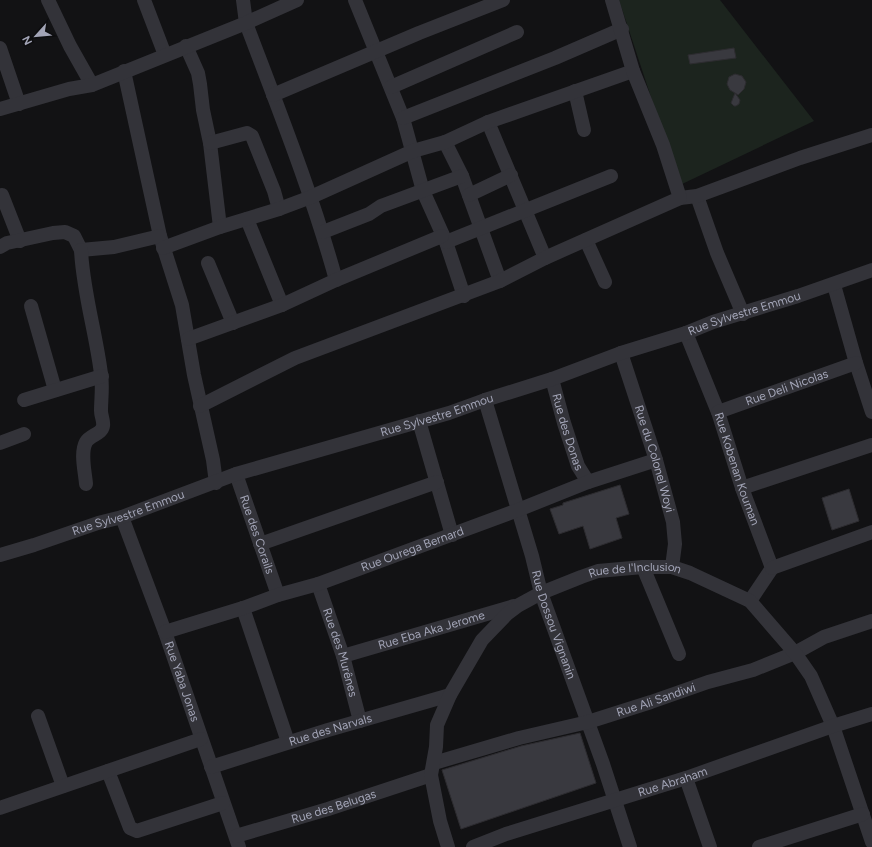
<svg xmlns="http://www.w3.org/2000/svg" width="872" height="847" font-family="Figtree,sans-serif">
	<style>
		.green { fill: #1c241e }
		.building { fill: #39393f; stroke: #2d2c30 }
		.lines { fill: none; stroke-linecap: round; stroke-linejoin: round }
		.minor { stroke: #333339; stroke-width: 14 }
		.labels { text-anchor: middle; dominant-baseline: central; stroke-width: 4; stroke-linejoin: round; paint-order: stroke }
		.street-label { font-size: 12px; fill: #a2a4b6; stroke: #0d0d0f }
	</style>
	<rect width="100%" height="100%" fill="#121214"/>
	<path class="green" d="M619 0H720L814 121 680 185Z"/>
	<path class="building" d="M734 48 736 58 690 64 688 55Z
		M735 74 742 76 746 82 744 89 738 95 735 93 740 100 739 104 736 106H734L731 103 735 93 730 90 727 84 729 77Z
		M620 485 629 514 616 518 622 538 590 549 583 526 559 534 550 509 563 505V503Z
		M849 489 859 521 832 530 822 498Z
		M580 733 596 783 461 829 442 770 521 746Z"/>
	<g class="lines">
		<g class="minor">
			<path d="M48 0 70 46 92 85"/>
			<path d="M144 0 165 55"/>
			<path d="M243 0 246 23C278 108 312 193 336 280"/>
			<path d="M355 0 403 118 423 191 446 242 464 296"/>
			<path d="M186 46 198 73 200 84 203 110 210 143 220 227"/>
			<path d="M0 48 19 104"/>
			<path d="M124 71 160 236 182 305 194 375 213 460 216 483"/>
			<path d="M391 87 517 32"/>
			<path d="M575 91 584 130"/>
			<path d="M273 95 419 33 503 0"/>
			<path d="M0 109 69 89 92 85 246 23 297 0"/>
			<path d="M403 118 555 58 622 29"/>
			<path d="M488 122 545 258"/>
			<path d="M445 142 462 176 500 281"/>
			<path d="M210 143 247 133 252 136 274 191 279 209"/>
			<path d="M2 195 20 241"/>
			<path d="M469 195 511 175"/>
			<path d="M697 196 717 253 743 314"/>
			<path d="M680 198 697 196 800 158 872 135"/>
			<path d="M247 219 282 305"/>
			<path d="M323 232 369 214 381 206 462 176"/>
			<path d="M586 240 605 282"/>
			<path d="M446 242 611 176"/>
			<path d="M0 247 7 243 53 233 65 232 74 236 81 250 114 247 160 236"/>
			<path d="M163 248 220 227 279 209 311 197 413 151 445 142 488 122 633 71"/>
			<path d="M81 250C83 292 96 333 101 374 103 386 101 399 101 411 101 416 104 421 103 426 102 434 90 435 86 442 80 453 85 471 86 484"/>
			<path d="M208 263 233 323"/>
			<path d="M834 285 856 363 872 412"/>
			<path d="M31 306 55 390"/>
			<path id="s1" d="M686 333 718 412 742 488 772 568 750 601"/>
			<path d="M188 339 282 305 336 280 442 236"/>
			<path id="s2" d="M621 353 656 460 673 522 675 544 672 567"/>
			<path id="s3" d="M552 379 564 423 578 466 588 482"/>
			<path d="M24 400 102 376"/>
			<path id="s4" d="M485 400 532 556 541 593 603 764 630 847"/>
			<path d="M200 406 295 358 500 281 545 258 680 198 663 145 633 71 612 0"/>
			<path id="s5" d="M718 412 856 363"/>
			<path d="M419 421 452 535"/>
			<path d="M0 443 24 434"/>
			<path id="s6" d="M236 474 278 595"/>
			<path d="M742 488 872 445"/>
			<path id="s7" d="M122 517 165 632 239 847"/>
			<path d="M260 544 437 482"/>
			<path id="s8" d="M0 555 34 545 98 523 122 517 236 474 449 413 485 400 552 379 621 353 686 333 713 322 798 296 872 270"/>
			<path d="M643 567 679 654"/>
			<path d="M772 568 872 532"/>
			<path id="s9" d="M318 584 343 656 360 721"/>
			<path d="M243 608 288 742"/>
			<path id="s10" d="M165 632 243 608 278 595 318 584 518 510 588 482 656 460"/>
			<path id="s11" d="M343 656 514 606"/>
			<path d="M38 716 63 786"/>
			<path id="s12" d="M434 763 519 738 588 722 651 702 708 682 753 670 795 653 824 637 872 621"/>
			<path id="s13" d="M211 767 328 730 450 695"/>
			<path d="M108 771 130 828 137 831 223 803"/>
			<path d="M686 778 710 847"/>
			<path d="M0 808 201 739"/>
			<path id="s14" d="M236 836 328 809 431 775"/>
			<path id="s15" d="M448 847 440 821 431 775 436 747 437 725 450 695 482 640 507 614 519 605 541 593 581 577 598 571 643 567H672L690 573 750 601 795 653 811 676 833 726 872 842"/>
			<path id="s16" d="M473 847 506 834 686 778 833 726 872 714"/>
			<path d="M759 847 863 814"/>
		</g>
	</g>
	<g class="labels">
		<g class="street-label">
			<text stroke="none"><textPath href="#s8" startOffset="783">Rue Sylvestre Emmou</textPath></text>
			<text stroke="none"><textPath href="#s5" startOffset="73">Rue Deli Nicolas</textPath></text>
			<text stroke="none"><textPath href="#s8" startOffset="459">Rue Sylvestre Emmou</textPath></text>
			<text stroke="none"><textPath href="#s3" startOffset="55">Rue des Donas</textPath></text>
			<text stroke="none"><textPath href="#s2" startOffset="111">Rue du Colonel Woyi</textPath></text>
			<text stroke="none"><textPath href="#s1" startOffset="145">Rue Kobenan Kouman</textPath></text>
			<text stroke="none"><textPath href="#s8" startOffset="135">Rue Sylvestre Emmou</textPath></text>
			<text stroke="none"><textPath href="#s6" startOffset="64">Rue des Corails</textPath></text>
			<text stroke="none"><textPath href="#s10" startOffset="261">Rue Ourega Bernard</textPath></text>
			<text stroke="none"><textPath href="#s15" startOffset="395">Rue de l'Inclusion</textPath></text>
			<text stroke="none"><textPath href="#s4" startOffset="235">Rue Dossou Vignanin</textPath></text>
			<text stroke="none"><textPath href="#s11" startOffset="92">Rue Eba Aka Jerome</textPath></text>
			<text stroke="none"><textPath href="#s9" startOffset="72">Rue des Murênes</textPath></text>
			<text stroke="none"><textPath href="#s7" startOffset="175">Rue Yaba Jonas</textPath></text>
			<text stroke="none"><textPath href="#s12" startOffset="231">Rue Ali Sandiwi</textPath></text>
			<text stroke="none"><textPath href="#s13" startOffset="125">Rue des Narvals</textPath></text>
			<text stroke="none"><textPath href="#s16" startOffset="210">Rue Abraham</textPath></text>
			<text stroke="none"><textPath href="#s14" startOffset="102">Rue des Belugas</textPath></text>
		</g>
	</g>
	<g transform="translate(36 36) rotate(243)" stroke="#0d0d0f" stroke-width="3" paint-order="stroke">
	<path d="M0-3L7 15L0 10L-7 15Z" fill="#a2a4b6"/>
	<text y="-6" font-size="11" font-weight="bold" text-anchor="middle" fill="#a2a4b6">N</text>
	</g>
</svg>
